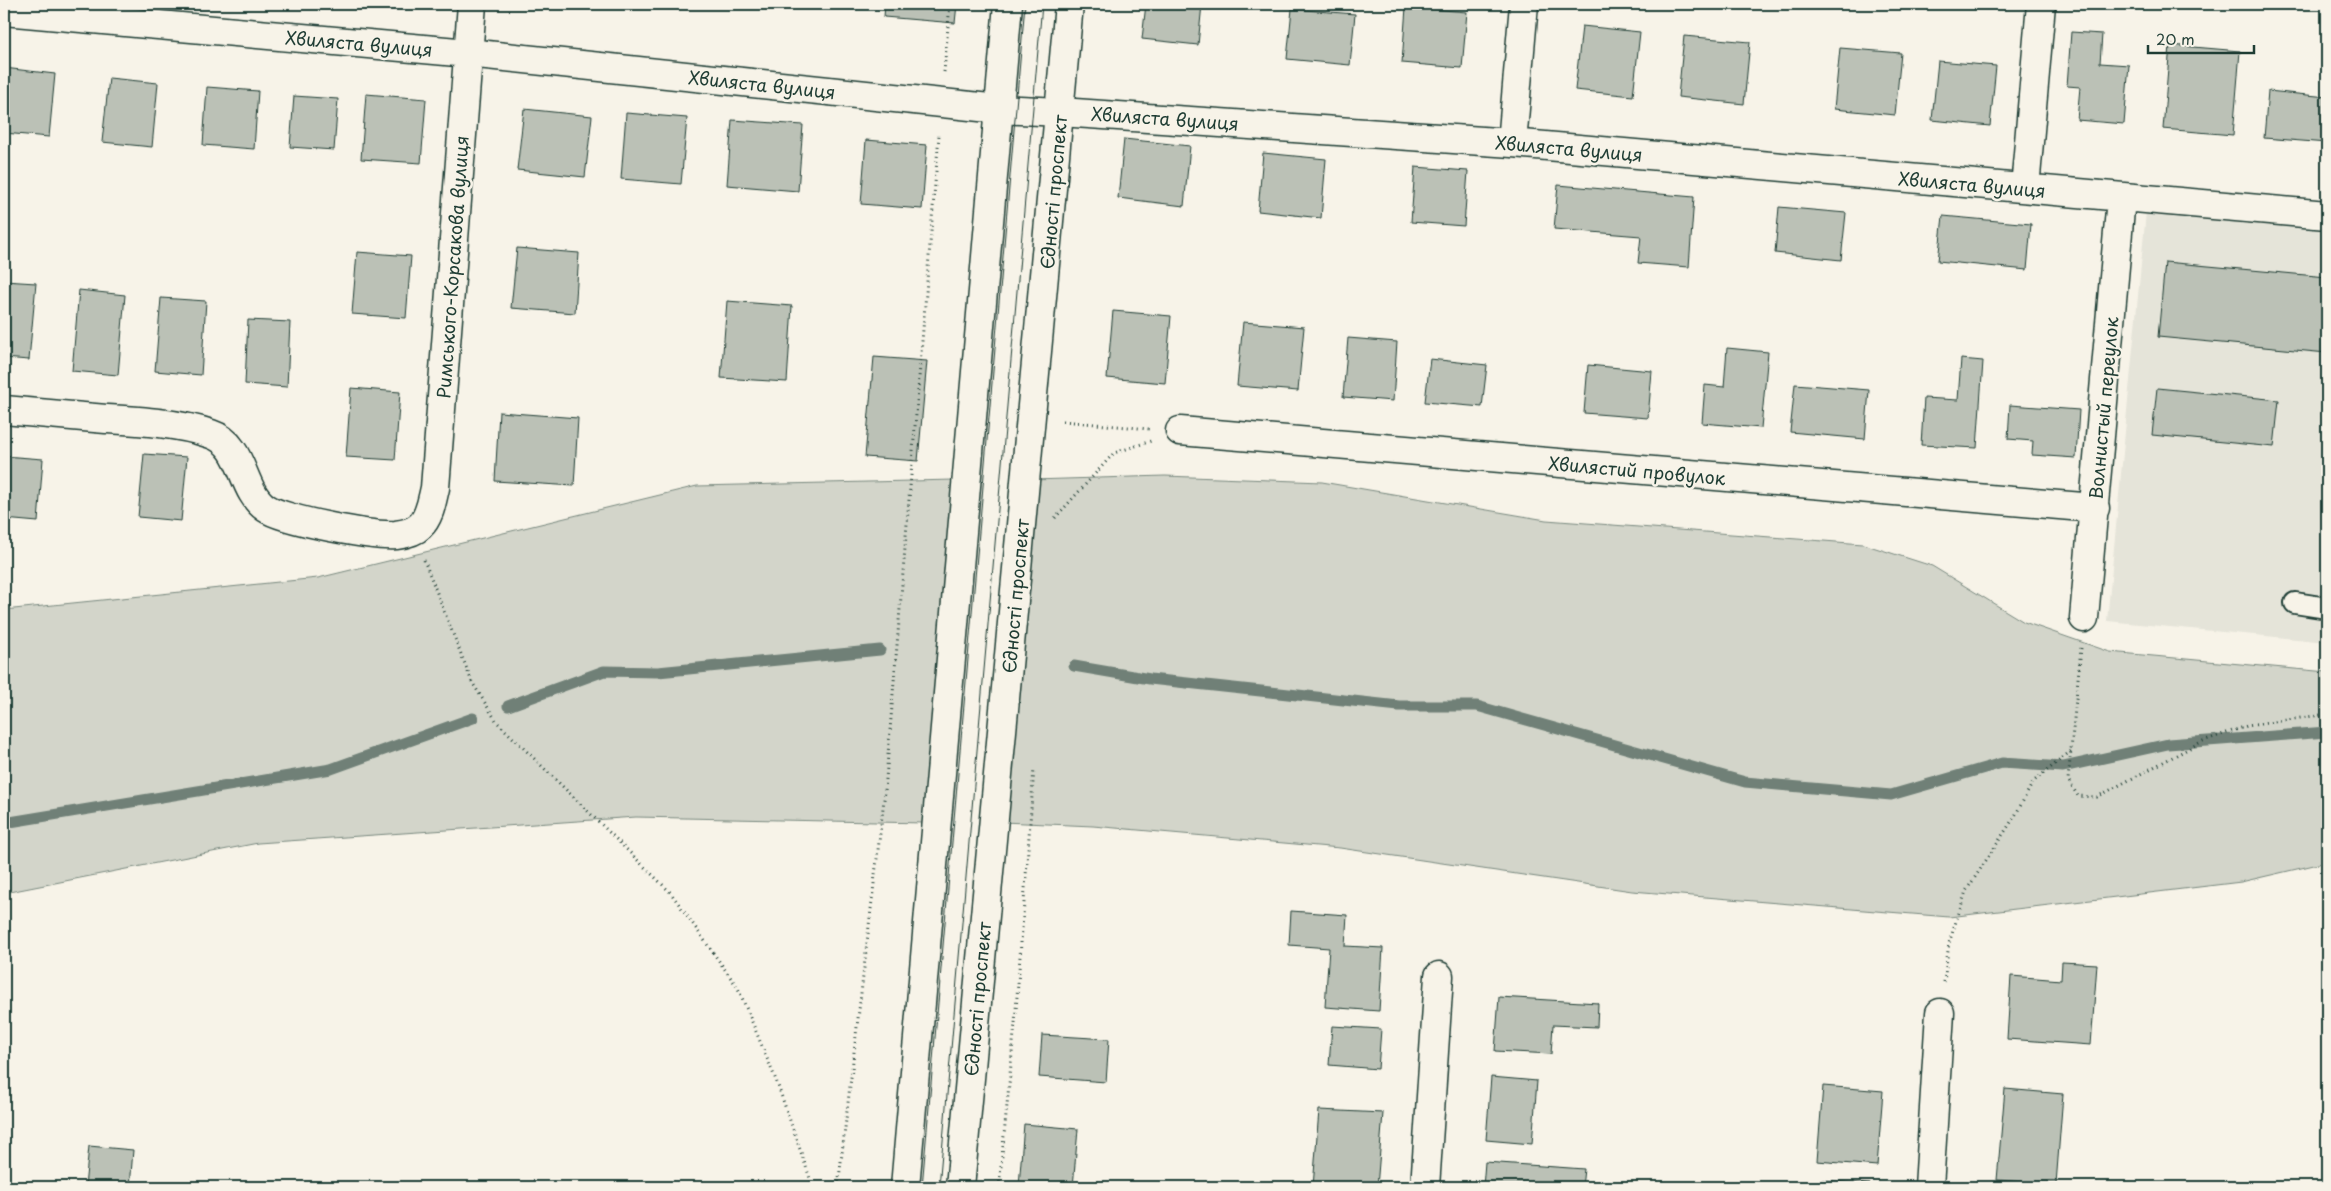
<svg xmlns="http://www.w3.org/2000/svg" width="2331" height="1191" font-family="'Playpen Sans',sans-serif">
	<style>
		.built { fill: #e5e4d9 }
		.green { fill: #d3d5ca; stroke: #79897f }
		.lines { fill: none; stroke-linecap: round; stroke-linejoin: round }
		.stream { stroke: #6f8077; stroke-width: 11 }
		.building { fill: #bbc1b6; stroke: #1f3d34 }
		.lane-casing { stroke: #1f3d34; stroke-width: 24 }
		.street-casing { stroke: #1f3d34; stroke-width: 31 }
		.secondary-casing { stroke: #1f3d34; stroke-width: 31 }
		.path { stroke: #1f3d34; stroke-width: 3; stroke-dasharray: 1 4; stroke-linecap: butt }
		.lane { stroke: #f7f3e8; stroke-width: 20 }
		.street { stroke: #f7f3e8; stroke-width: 28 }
		.secondary { stroke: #f7f3e8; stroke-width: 28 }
		.tram { stroke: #1f3d34; stroke-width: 1 }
		.labels { text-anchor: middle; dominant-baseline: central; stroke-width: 5; stroke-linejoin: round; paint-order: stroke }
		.street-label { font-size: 18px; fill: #1f3d34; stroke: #f7f3e8 }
	</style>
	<rect width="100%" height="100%" fill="#f7f3e8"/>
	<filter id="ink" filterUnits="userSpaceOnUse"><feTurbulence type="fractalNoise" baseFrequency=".02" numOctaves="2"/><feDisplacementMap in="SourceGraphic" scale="10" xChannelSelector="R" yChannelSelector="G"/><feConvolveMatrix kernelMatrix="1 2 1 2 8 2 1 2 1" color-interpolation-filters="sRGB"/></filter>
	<g filter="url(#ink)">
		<path class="built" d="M2146 212 2327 229V642L2107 621Z"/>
		<path class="green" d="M1165 476 1322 482 1546 520 1863 544 1932 566 2024 622 2110 652 2327 672V862L2241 882 1949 917 1632 891 1340 848 1093 826 1002 822 1032 480Z
			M954 480 924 823 636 817 258 843 4 893V610L318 578 697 486Z"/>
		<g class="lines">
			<path class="stream" d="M1074 666 1150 679 1399 706H1477L1745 782 1891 795 2002 763 2063 767 2168 744 2327 732
				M508 706 604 671 658 672 880 650
				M4 823 331 769 473 718"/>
		</g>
		<path class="building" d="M885 4H957L955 23 884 17Z
			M1146 4H1202L1198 45 1142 39Z
			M1406 7 1467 12 1462 68 1402 63Z
			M1292 9 1355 14 1350 65 1287 59Z
			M1582 26 1640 32 1633 96 1575 90Z
			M2071 32 2102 34 2100 63 2129 65 2124 124 2077 120 2080 87 2067 86Z
			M1684 36 1750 42 1744 104 1678 97Z
			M2170 45 2240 51 2233 135 2163 129Z
			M1840 48 1901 53 1895 115 1834 109Z
			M1938 61 1996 66 1990 126 1932 120Z
			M4 68 55 74 49 137 4 133Z
			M109 78 158 83 152 147 102 142Z
			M207 87 258 91 254 149 203 145Z
			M2268 91 2327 97V143L2264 138Z
			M366 94 426 99 421 163 361 159Z
			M294 96 338 99 334 150 290 147Z
			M524 109 592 116 585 177 517 170Z
			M626 113 687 118 681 184 621 179Z
			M732 120 803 125 798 191 727 185Z
			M1124 139 1190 146 1184 206 1118 198Z
			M866 140 927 145 922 209 861 204Z
			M1263 153 1326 159 1321 218 1258 211Z
			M1415 167 1468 171 1464 226 1411 222Z
			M1558 185 1694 197 1689 267 1638 263 1641 236 1554 229Z
			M1779 207 1846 213 1841 260 1775 253Z
			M1943 216 2031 224 2027 270 1938 261Z
			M517 248 579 253 575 313 511 308Z
			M357 252 411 256 406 318 352 314Z
			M2165 262 2327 277V353L2158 337Z
			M4 281 36 283 29 360 4 358Z
			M79 290 125 295 118 375 72 371Z
			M161 298 206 301 201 375 155 371Z
			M727 301 792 306 787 382 721 378Z
			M1113 311 1171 316 1165 383 1107 378Z
			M248 320 290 322 287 387 245 384Z
			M1243 322 1304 327 1298 391 1237 386Z
			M1348 338 1397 342 1393 401 1343 397Z
			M1727 348 1768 352 1761 428 1702 423 1705 385 1724 387Z
			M874 357 927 361 918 461 865 457Z
			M1430 359 1487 365 1482 407 1425 402Z
			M1961 359 1983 361 1977 448 1921 445 1924 398 1958 400Z
			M1588 365 1652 371 1648 418 1584 413Z
			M1795 384 1869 390 1865 439 1790 432Z
			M351 388 400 392 395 460 346 457Z
			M2157 388 2279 400 2274 447 2152 435Z
			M2010 405 2079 410 2076 458 2032 455 2033 441 2008 439Z
			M499 412 578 418 574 486 495 481Z
			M144 454 187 457 181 521 138 517Z
			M4 456 43 459 38 522 4 519Z
			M1291 911 1347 915 1345 946 1383 948 1379 1011 1325 1007 1329 948 1289 945Z
			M2062 962 2097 964 2091 1045 2007 1039 2011 976 2061 980Z
			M1499 997 1598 1003 1597 1027 1553 1025 1551 1054 1495 1051Z
			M1332 1026 1381 1029 1378 1069 1329 1065Z
			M1042 1035 1109 1039 1106 1082 1039 1077Z
			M1491 1077 1537 1081 1532 1144 1486 1140Z
			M1823 1086 1883 1091 1877 1166 1817 1161Z
			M2005 1089 2063 1094 2056 1184 1997 1180Z
			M1319 1110 1383 1113 1377 1187H1313Z
			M1024 1124 1078 1129 1073 1187 1019 1186Z
			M89 1146 133 1150 130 1187H85Z
			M1485 1162 1584 1169 1582 1187H1483Z
			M1822 1180 1870 1184V1187H1821Z"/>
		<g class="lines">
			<g class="lane-casing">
				<path id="lane" d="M2295 603 2327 608"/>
			</g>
			<g class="street-casing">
				<path id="street" d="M4 11 468 53 999 109
					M1060 112 1512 143 2327 215
					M1512 143 1524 4
					M2025 188 2041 4
					M4 410C38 413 72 416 106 419 141 421 178 423 211 434 245 445 240 490 266 508 283 520 374 537 396 535 404 534 414 532 420 526 430 517 432 500 435 488L472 4
					M1180 431 2095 508
					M2084 618 2121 198
					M1425 1187 1439 976
					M1929 1187 1940 1013"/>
			</g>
			<g class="secondary-casing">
				<path id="secondary" d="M999 109 1060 112
					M905 1187 1008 4
					M960 1187 1069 4"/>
			</g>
			<path class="path" d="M944 72 950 4
				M1063 421 1149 429
				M1055 518 1114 453 1151 441
				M424 560 472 682 497 722 671 893 738 988 776 1080 813 1187
				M2081 648 2068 780 2078 796 2097 797 2203 741 2247 726 2327 714
				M1944 982 1949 943 1966 891 2015 816 2033 782 2071 751
				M838 1187 885 791 939 135
				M999 1187 1015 1023 1034 769"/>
			<use href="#lane" class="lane"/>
			<use href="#street" class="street"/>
			<use href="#secondary" class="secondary"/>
			<path class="tram" d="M922 1187 1025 4
				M939 1187 1042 4"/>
		</g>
	</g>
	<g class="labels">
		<g class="street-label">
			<text transform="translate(359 43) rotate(5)">Хвиляста вулиця</text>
			<text transform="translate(762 84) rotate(6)">Хвиляста вулиця</text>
			<text transform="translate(1165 118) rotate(4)">Хвиляста вулиця</text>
			<text transform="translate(1569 148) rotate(5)">Хвиляста вулиця</text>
			<text transform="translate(1972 184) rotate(5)">Хвиляста вулиця</text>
			<text transform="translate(1053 192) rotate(-85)">Єдності проспект</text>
			<text transform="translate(452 267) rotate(-86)">Римського-Корсакова вулиця</text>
			<text transform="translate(2103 408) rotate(-85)">Волнистый переулок</text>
			<text transform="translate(1637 470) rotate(5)">Хвилястий провулок</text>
			<text transform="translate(1015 596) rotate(-85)">Єдності проспект</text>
			<text transform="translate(977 999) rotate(-85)">Єдності проспект</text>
		</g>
	</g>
	<rect width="2331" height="1191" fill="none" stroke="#f7f3e8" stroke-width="20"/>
	<rect x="10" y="10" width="2311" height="1171" fill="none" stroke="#1f3d34" stroke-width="2" filter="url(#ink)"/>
	<path d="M2148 45v8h106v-8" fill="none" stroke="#1f3d34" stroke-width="2.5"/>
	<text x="2156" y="45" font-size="15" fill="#1f3d34" stroke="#f7f3e8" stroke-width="4" paint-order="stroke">20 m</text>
</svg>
